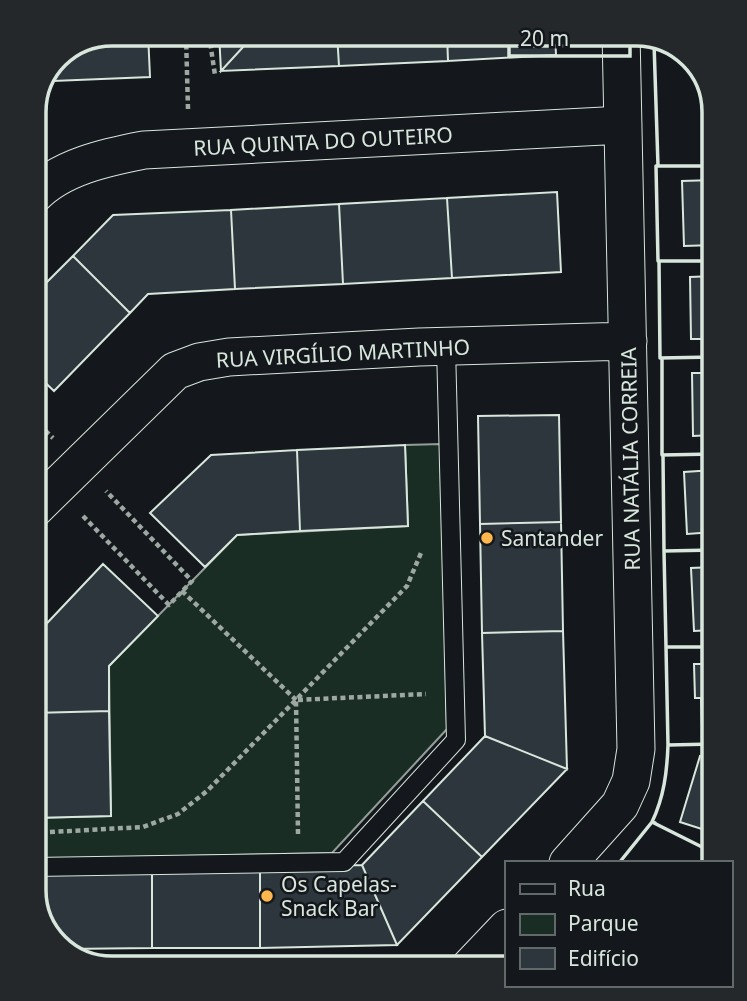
<svg xmlns="http://www.w3.org/2000/svg" width="747" height="1001" font-family="'Noto Sans',sans-serif">
	<style>
		.green { fill: #1a2d24; stroke: #939e99; stroke-width: 2 }
		.building { fill: #2c363c; stroke: #d8e6dc; stroke-width: 2 }
		.lines { fill: none; stroke-linecap: round; stroke-linejoin: round }
		.service-casing { stroke: #d8e6dc; stroke-width: 20 }
		.minor-casing { stroke: #d8e6dc; stroke-width: 39 }
		.path { stroke: #9da8a2; stroke-width: 4.5; stroke-dasharray: 5 3.5; stroke-linecap: butt }
		.service { stroke: #14181c; stroke-width: 18 }
		.minor { stroke: #14181c; stroke-width: 37 }
		.wall { stroke: #d8e6dc; stroke-width: 3.5 }
		.poi-dot { fill: #ffb74d; stroke: #14181c; stroke-width: 2.5 }
		.labels { text-anchor: middle; dominant-baseline: central; stroke-width: 5; stroke-linejoin: round; paint-order: stroke }
		.street-label { font-size: 21px; fill: #d8e6dc; stroke: #14181c }
		.poi-label { font-size: 21px; fill: #d8e6dc; stroke: #14181c; text-anchor: start }
		.rim { fill: none; stroke: #d8e6dc; stroke-width: 3.5 }
	</style>
	<rect width="100%" height="100%" fill="#14181c"/>
	<path class="green" d="M441 444 447 729 332 853 33 859V818L111 816 109 666 237 535 408 526 405 445Z"/>
	<path class="building" d="M111 33H148L150 77 53 81 49 73 59 53Z
		M219 33H256L221 71Z
		M256 33H337L339 66 221 71Z
		M337 33H447L448 61 339 66Z
		M447 33H555L556 55 448 61Z
		M703 72 714 111V146H704Z
		M49 73 53 81 38 97Z
		M714 180V245L684 246 682 181Z
		M557 192 561 272 452 278 447 198Z
		M447 198 452 278 343 284 339 204Z
		M339 204 343 284 235 289 231 210Z
		M231 210 235 289 148 294 130 313 73 256 113 215Z
		M73 256 130 313 54 391 33 371V296Z
		M714 276V339H691L690 277Z
		M692 373H714V435L693 436Z
		M559 415 561 522 480 524 478 416Z
		M405 445 408 526 300 531 297 450Z
		M297 450 300 531 237 535 205 567 150 513 211 455Z
		M714 470V532L687 534 684 472Z
		M561 522 563 631 482 633 480 524Z
		M103 564 158 616 109 666V711L33 713V638Z
		M714 567V630L694 631 691 568Z
		M563 631 567 769 485 736 482 633Z
		M694 664H714V727L702 728 701 698H695Z
		M109 711 111 816 33 818V713Z
		M485 736 567 769 482 857 423 801Z
		M700 756 714 760V833L680 822Z
		M423 801 482 857 397 945 362 865Z
		M362 865 397 945 260 948V868Z
		M152 868H260V948H152Z
		M152 868V948L64 949 44 929 42 921 41 869Z"/>
	<g class="lines">
		<g class="service-casing">
			<path id="service" d="M33 867 344 862 456 740 446 347"/>
		</g>
		<g class="minor-casing">
			<path id="minor" d="M33 196C60 167 107 157 144 150L623 125
				M33 510 175 371 199 362 229 357 419 347 628 341
				M568 863 620 805 631 781 636 749 621 33
				M469 968 507 928"/>
		</g>
		<path class="path" d="M170 33V36L211 33
			M209 35 215 75
			M186 36 188 109
			M33 403 43 392 33 383
			M33 419 53 438
			M83 516 169 605 192 581 106 491
			M182 591 296 700
			M33 833 143 827 178 814 207 791 407 586 421 553
			M298 834 296 700 426 694"/>
		<use href="#service" class="service"/>
		<use href="#minor" class="minor"/>
		<path class="wall" d="M658 166 654 43 677 46
			M659 261 660 358 714 357
			M714 261H658L656 166H714
			M662 358V455L714 454
			M663 455 664 551 714 550
			M666 551H664L666 647H714
			M666 647 668 745
			M714 853 652 822C664 797 667 772 668 745L714 744
			M619 863 652 822 655 823"/>
	</g>
	<g class="poi-dot">
		<circle cx="487" cy="538" r="7"/>
		<circle cx="267" cy="896" r="7"/>
	</g>
	<g class="labels">
		<g class="street-label">
			<text transform="translate(323 141) rotate(-3)">RUA QUINTA DO OUTEIRO</text>
			<text transform="translate(343 353) rotate(-3)">RUA VIRGÍLIO MARTINHO</text>
			<text transform="translate(630 459) rotate(-91)">RUA NATÁLIA CORREIA</text>
		</g>
		<g class="poi-label">
			<text x="501" y="538">Santander</text>
			<text x="281" y="884">Os Capelas-<tspan x="281" dy="24">Snack Bar</tspan></text>
		</g>
	</g>
	<path d="M0 0H747V1001H0ZM112 46H636A66 66 0 0 1 702 112V890A66 66 0 0 1 636 956H112A66 66 0 0 1 46 890V112A66 66 0 0 1 112 46Z" fill="#24282b" fill-rule="evenodd"/>
	<path class="rim" d="M112 46H636A66 66 0 0 1 702 112V890A66 66 0 0 1 636 956H112A66 66 0 0 1 46 890V112A66 66 0 0 1 112 46Z"/>
	<rect x="505" y="861" width="228" height="126" fill="#14181c" stroke="#626a69" stroke-width="2"/>
	<rect x="520" y="884" width="35" height="10" fill="#14181c" stroke="#626a69" stroke-width="2"/>
	<text x="568" y="896" font-size="21" fill="#d8e6dc">Rua</text>
	<rect x="520" y="914" width="35" height="21" fill="#1a2d24" stroke="#626a69" stroke-width="2"/>
	<text x="568" y="931" font-size="21" fill="#d8e6dc">Parque</text>
	<rect x="520" y="948" width="35" height="21" fill="#2c363c" stroke="#626a69" stroke-width="2"/>
	<text x="568" y="966" font-size="21" fill="#d8e6dc">Edifício</text>
	<path d="M509 46v10h121v-10" fill="none" stroke="#d8e6dc" stroke-width="3.5"/>
	<text x="520" y="46" font-size="21" fill="#d8e6dc" stroke="#14181c" stroke-width="5" paint-order="stroke">20 m</text>
</svg>
